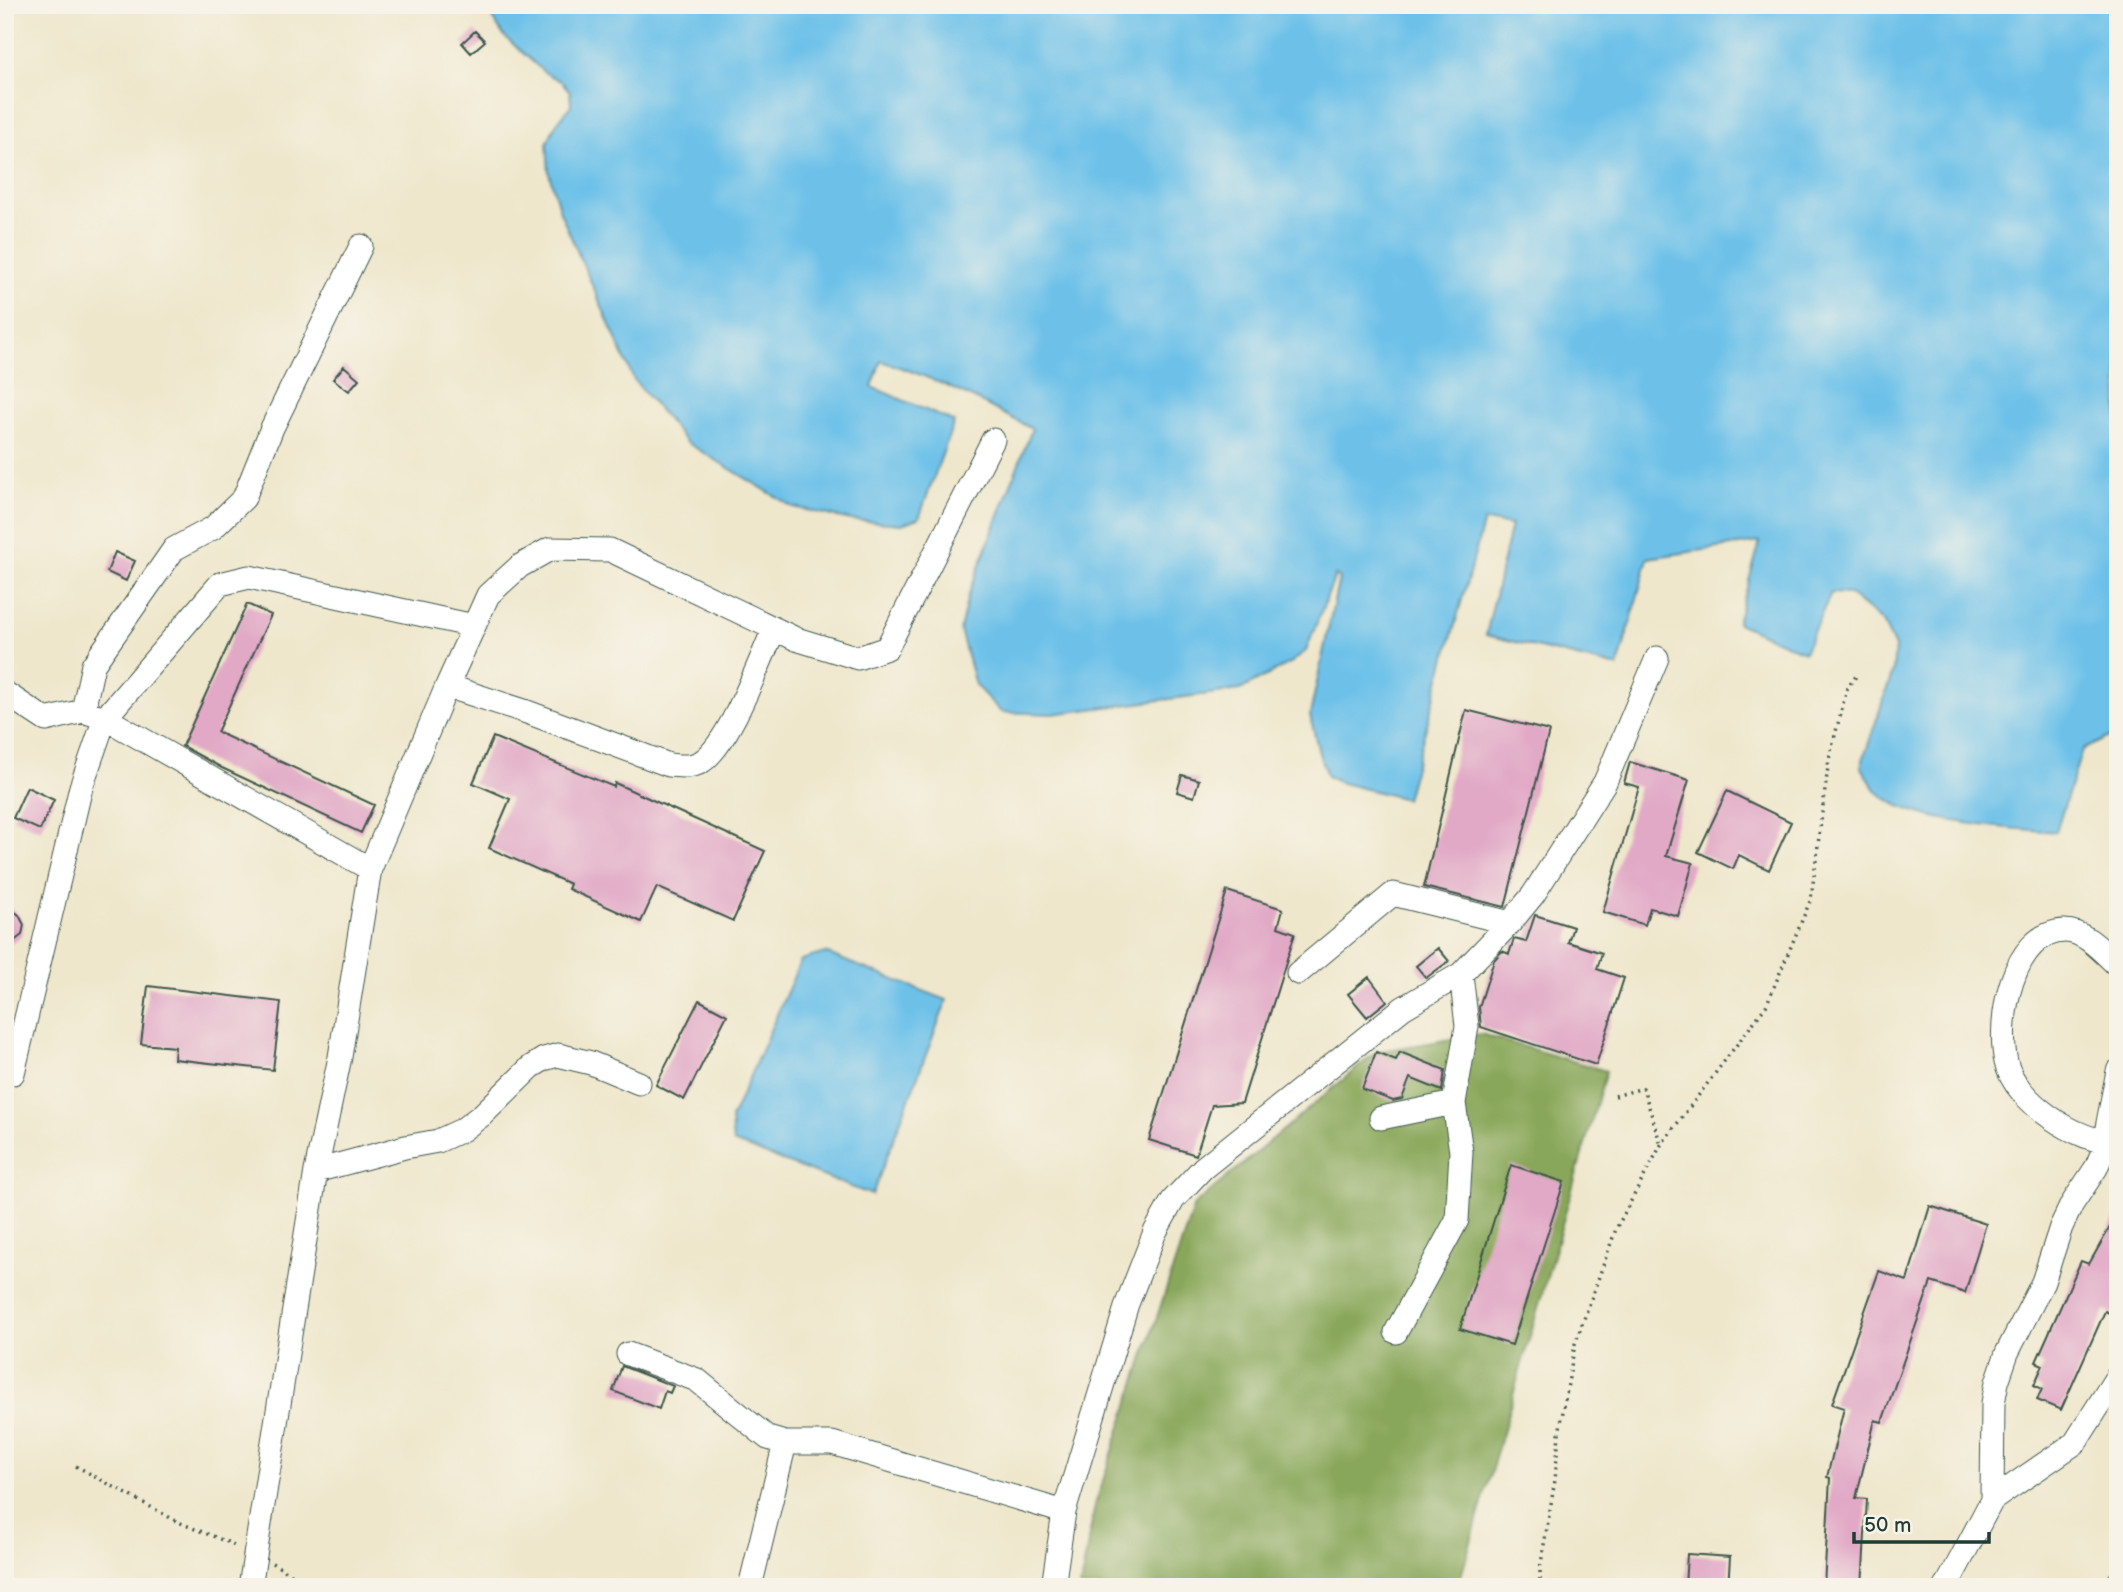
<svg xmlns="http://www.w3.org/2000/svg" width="2123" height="1592" font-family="'Balsamiq Sans',sans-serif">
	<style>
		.forest { fill: #89a75a; stroke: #547247; stroke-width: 2 }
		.water { fill: #6dc1e9; stroke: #467f8e; stroke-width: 2 }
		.building { fill: #e1a9c6 }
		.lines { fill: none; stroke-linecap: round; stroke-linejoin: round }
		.minor-casing { stroke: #3e564b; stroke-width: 25 }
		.path { stroke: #3e564b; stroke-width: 3.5; stroke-dasharray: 2 5; stroke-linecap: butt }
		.minor { stroke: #fff; stroke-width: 23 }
	</style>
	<rect width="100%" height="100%" fill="#f7f3e8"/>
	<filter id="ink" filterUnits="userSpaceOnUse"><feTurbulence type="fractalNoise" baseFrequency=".0143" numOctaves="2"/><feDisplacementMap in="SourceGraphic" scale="14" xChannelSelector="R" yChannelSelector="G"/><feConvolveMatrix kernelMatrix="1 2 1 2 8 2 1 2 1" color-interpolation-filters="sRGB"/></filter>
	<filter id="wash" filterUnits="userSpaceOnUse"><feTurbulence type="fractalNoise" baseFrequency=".00686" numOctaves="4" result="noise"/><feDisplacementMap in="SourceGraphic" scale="28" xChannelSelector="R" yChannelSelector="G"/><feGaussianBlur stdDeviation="1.57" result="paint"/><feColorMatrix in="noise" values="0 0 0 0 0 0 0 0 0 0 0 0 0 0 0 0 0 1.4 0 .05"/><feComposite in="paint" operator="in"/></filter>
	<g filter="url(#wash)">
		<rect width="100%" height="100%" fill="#efe7cc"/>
		<path class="forest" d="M1481 1034 1606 1071 1458 1587H1080L1095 1505 1194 1205 1376 1052Z"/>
		<path class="water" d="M484 5H2118V733L2082 750 2056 832C2011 828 1912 824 1879 793 1872 786 1866 774 1861 766L1893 671 1895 647 1883 622 1849 594 1831 593 1804 652 1737 623 1760 542 1648 558 1618 667 1486 635 1511 525 1484 521 1406 799 1338 782 1327 776 1319 753 1310 715 1339 578 1335 576 1306 651 1292 662 1240 690 1052 714 1001 712 975 685 960 630 968 596 1032 429C984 403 934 377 881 361L872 387 954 422 919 518 902 524 851 520 793 507 686 442 634 380 560 212 549 173 547 143 555 126 571 105 570 92 562 82 544 72 504 36Z
			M825 953 947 1000 872 1195 733 1142 731 1119 801 960Z"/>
		<g id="blocks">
			<path class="building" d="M475 31 485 41 471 53 462 43Z
				M344 366 359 379 349 391 333 379Z
				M115 552 135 561 126 581 107 572Z
				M247 604 271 615 217 732 374 805 361 833 222 768 182 746Z
				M1466 710 1549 731 1505 907 1424 887Z
				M493 737 614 787 615 783 765 851 733 921 657 887 641 922 568 889 570 884 489 848 510 799 473 783Z
				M1630 762 1689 780 1666 856 1693 863 1678 916 1650 908 1645 925 1603 912 1639 787 1624 783Z
				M1182 775 1199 780 1194 797 1177 792Z
				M27 787 54 800 40 830 13 818Z
				M1727 791 1791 822 1769 870 1739 855 1733 869 1698 852Z
				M1227 891 1283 909 1278 927 1295 933 1242 1103 1212 1105 1196 1155 1149 1140Z
				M5 904 19 915 24 925 22 935 5 948Z
				M1535 915 1573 927 1568 942 1602 953 1597 969 1624 978 1596 1065 1481 1027 1479 1007 1494 960 1502 951 1509 954 1514 939 1526 942Z
				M1438 948 1449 961 1426 978 1416 966Z
				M1369 977 1387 1001 1367 1017 1348 994Z
				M148 986 281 1002 273 1070 174 1059 175 1047 141 1044Z
				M699 1000 727 1015 684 1100 656 1085Z
				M1376 1052 1396 1060 1400 1052 1445 1070 1442 1091 1410 1078 1402 1099 1393 1101 1362 1089Z
				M1511 1165 1564 1182 1512 1345 1460 1329Z
				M1930 1206 1986 1224 1965 1293 1931 1282 1882 1422 1875 1420 1856 1498 1867 1499 1862 1587H1824L1830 1478 1827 1477 1844 1408 1832 1404 1879 1271 1907 1281Z
				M2118 1213V1317L2105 1311 2061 1410 2037 1400 2042 1389 2034 1385 2043 1365 2036 1362 2081 1261 2089 1264Z
				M622 1366 673 1386 670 1393 665 1391 659 1409 613 1391Z
				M1687 1554 1730 1557 1728 1587H1685Z"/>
		</g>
	</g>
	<g filter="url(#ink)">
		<use href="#blocks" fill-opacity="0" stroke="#3e564b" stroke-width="2"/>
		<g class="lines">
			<g class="minor-casing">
				<path id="minor" d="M447 686 527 712 669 765C680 766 690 768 701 762 729 745 760 660 774 629
					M5 693 46 720 83 711 105 718 370 869
					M83 711 93 665 174 549 213 528 244 498 272 428 361 246
					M1298 973 1393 894 1510 923
					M13 1073 81 787 105 718 220 584 249 577 474 626
					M1381 1118 1454 1103 1467 1026 1461 974
					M2116 1143C2078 1142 2015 1102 2006 1062 1997 1022 2011 932 2065 931 2085 931 2104 953 2118 966
					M316 1171 405 1147 438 1141 462 1130 482 1115 531 1067 544 1059 558 1055 591 1063 639 1083
					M1396 1332 1457 1220 1461 1152 1454 1103
					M628 1354 697 1380 768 1438 785 1443H832L1064 1512
					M1992 1500 1993 1403 1997 1382 2007 1353 2043 1282 2061 1227 2072 1204 2096 1168 2102 1154 2118 1071
					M250 1587 316 1171 340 1057 370 869 447 686 488 595 520 566 550 549 610 550 796 639 858 658 887 648 993 440
					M750 1587 785 1443
					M1053 1587 1064 1512 1127 1304 1155 1232 1173 1200 1203 1168 1403 1008 1461 974 1510 923 1533 895 1605 782 1657 658
					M1946 1587 1992 1500 2075 1443 2118 1375
					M2114 1587 2118 1583"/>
			</g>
			<path class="path" d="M1615 1096 1643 1088 1661 1145
				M76 1466 178 1522 237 1546
				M272 1563 314 1587
				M1540 1587V1569L1555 1480 1559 1434 1575 1344 1616 1229 1661 1145 1766 1006 1811 899 1829 759 1847 688 1857 675"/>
			<use href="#minor" class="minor"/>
		</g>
	</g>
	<rect width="2123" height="1592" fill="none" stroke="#f7f3e8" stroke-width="28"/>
	<path d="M1854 1532v10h135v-10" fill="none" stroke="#1f3d34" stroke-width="3.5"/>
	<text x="1864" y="1532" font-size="21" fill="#1f3d34" stroke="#f7f3e8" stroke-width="5" paint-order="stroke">50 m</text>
</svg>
